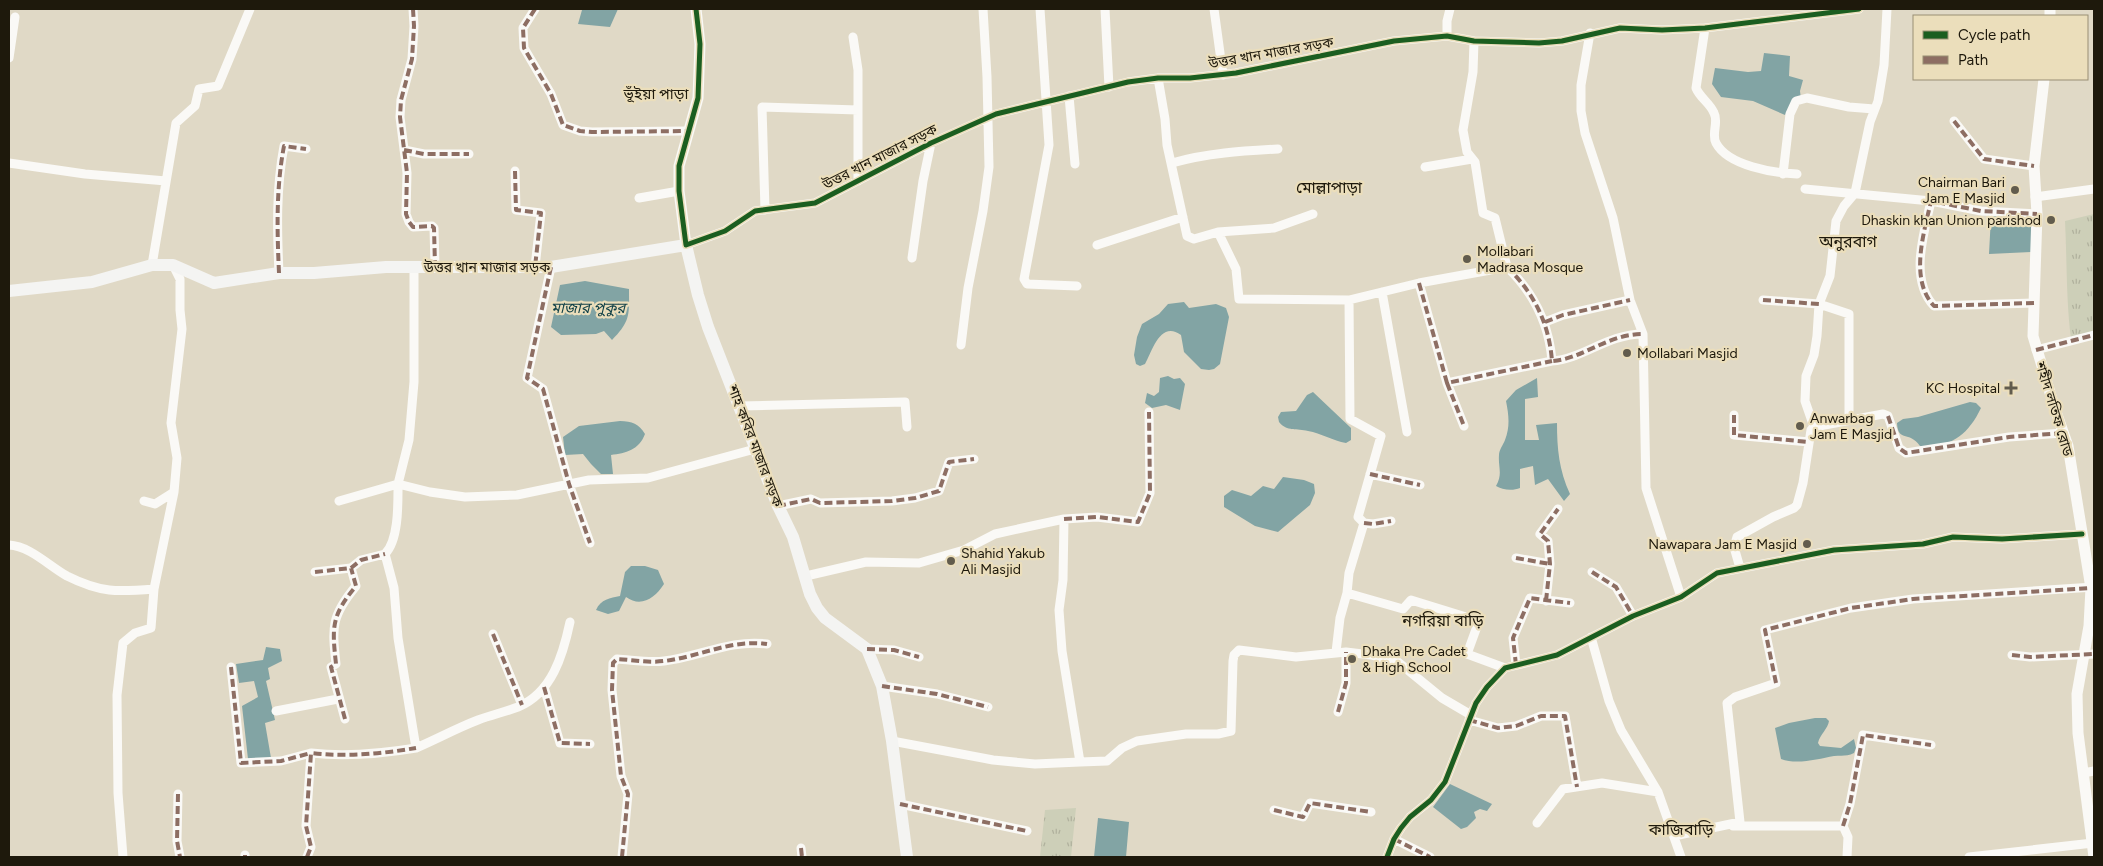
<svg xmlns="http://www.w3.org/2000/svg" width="2103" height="866" font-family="Figtree,'Noto Sans Bengali',sans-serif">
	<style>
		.park { fill: url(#park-tufts) }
		.water { fill: #82a4a4 }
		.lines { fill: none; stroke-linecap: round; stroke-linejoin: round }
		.minor { stroke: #faf9f6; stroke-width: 9 }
		.tertiary { stroke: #faf9f6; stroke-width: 11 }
		.secondary { stroke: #f4f4f2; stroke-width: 12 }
		.quiet { stroke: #8d6e63; stroke-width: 4; stroke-dasharray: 8 4; stroke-linecap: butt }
		.cycleway-casing { stroke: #ebdebb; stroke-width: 8 }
		.cycleway { stroke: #1b5e20; stroke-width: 5 }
		.poi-dot { fill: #625c4d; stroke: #ebdebb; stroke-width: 2 }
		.labels { text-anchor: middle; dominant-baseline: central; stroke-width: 4.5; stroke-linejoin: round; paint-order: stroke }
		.street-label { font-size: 14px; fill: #1e190c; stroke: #ebdebb }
		.poi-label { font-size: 14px; fill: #1e190c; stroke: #ebdebb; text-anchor: start }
		.neighbourhood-label { font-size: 15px; fill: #1e190c; stroke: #ebdebb }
		.water-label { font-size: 15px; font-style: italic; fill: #0d3e45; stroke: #ebdebb }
		.quarter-label { font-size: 16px; fill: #1e190c; stroke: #ebdebb }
	</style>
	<defs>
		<pattern id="park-tufts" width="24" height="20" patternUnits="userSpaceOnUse" patternTransform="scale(1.25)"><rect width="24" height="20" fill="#cdcfb8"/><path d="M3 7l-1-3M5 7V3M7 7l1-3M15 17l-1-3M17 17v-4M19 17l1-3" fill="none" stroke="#b0b19d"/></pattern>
	</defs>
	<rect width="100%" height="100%" fill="#e0d9c6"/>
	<path class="park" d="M2094 214V333L2071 339C2066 300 2067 260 2065 221Z
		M1076 808 1071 857H1040L1045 810Z"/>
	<path class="water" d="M580 9H618L610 27 578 24 582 10Z
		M1764 53 1790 56 1789 76 1803 80 1800 91 1801 99 1789 108 1785 115 1753 101 1721 97 1712 84 1715 68 1748 72 1761 71Z
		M1991 216H2032L2031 252 1989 254Z
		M585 281 629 289C629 314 631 321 612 340L604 331 596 334 561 335 551 327 560 285Z
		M1184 302 1189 308 1216 304 1226 308 1229 317 1220 364 1214 369 1209 370 1201 369 1184 352 1181 335C1160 320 1152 352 1145 364L1140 366 1136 364 1134 355 1137 337 1142 324 1159 314 1168 304Z
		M1168 376 1174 379 1180 378 1185 384 1180 410 1166 405 1152 408 1145 403 1147 393 1154 396 1159 392 1160 378Z
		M1537 378 1538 397 1525 399V440H1539L1536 425 1557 423C1557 449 1559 470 1570 494L1564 501 1548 479 1535 485 1533 466 1520 469V488C1513 491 1502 490 1496 486 1503 474 1498 467 1499 455 1499 450 1503 445 1505 440 1510 427 1509 416 1506 401L1516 390Z
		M1313 392 1351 428V440L1346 443C1333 441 1321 433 1308 431 1297 428 1287 432 1279 422L1278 417 1281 412 1296 411 1307 395Z
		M1970 402 1976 403 1981 408C1968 435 1951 448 1920 446 1909 430 1898 443 1897 423L1903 419 1918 417Z
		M620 421C632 421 639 424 645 434 639 450 626 453 611 455L613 474H601L591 464 583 454 565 455 563 437 579 426Z
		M1283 477 1304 480 1314 484 1315 493 1310 505 1278 532 1255 526 1224 507V496L1232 490 1251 496 1263 486 1274 489Z
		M631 566H645L658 570 664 584C655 598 641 608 626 597L619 611 608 614 596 610C601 599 610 598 620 596L625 572Z
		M266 647 280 649 282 661 268 668 270 679 266 681 275 720 265 723 271 758 248 759 242 706 258 697 254 681 239 683 236 664 263 660Z
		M1815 718H1826L1829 721C1828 729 1820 734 1818 743L1820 746 1841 748 1854 739 1856 748 1854 753C1847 757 1842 755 1834 756 1818 759 1797 765 1781 759L1775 728 1789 723Z
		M1450 784 1492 804 1487 811 1480 809 1474 812 1476 818 1467 827 1461 829 1433 807Z
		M1098 818 1129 822 1126 857H1094Z"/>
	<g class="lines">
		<path class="minor" d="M413 9 414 26 412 59 401 100 400 117 407 173 406 214 409 222 413 227 432 226 434 228 435 266
			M535 9 523 28 524 48 551 94 563 125 580 131 592 132 687 131
			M1040 9 1049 145 1024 279 1027 284 1077 286
			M1105 9 1109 87
			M1214 9 1223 75
			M1705 28 1696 88C1700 98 1710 103 1714 113 1719 122 1711 134 1716 143 1728 166 1774 173 1797 174
			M1590 33 1581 85V111L1585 133 1613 218 1630 300 1643 334 1646 488 1681 597
			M1447 36V21L1450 9
			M853 37 858 70V181
			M9 58 15 17
			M1158 78 1165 119 1167 145 1187 236 1194 239 1218 232 1236 269 1239 299 1349 300 1419 283 1507 267 1495 218 1483 213 1475 162 1467 152 1463 130 1473 72 1474 41
			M1069 96 1075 164
			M1954 121 1984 159 2034 166
			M404 150 424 154H469
			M9 163 85 174 166 181
			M1172 163C1207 153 1242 151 1278 149
			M1425 167 1472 159
			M515 171 516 210 541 213 535 267
			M1783 174 1790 114 1796 101 1807 98 1849 107 1874 109
			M1805 189 1931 201
			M2035 197 2094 189
			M639 198 679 191
			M765 210 762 107 858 110
			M1218 232 1274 228 1313 214
			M686 245 725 231 755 211 815 203 931 143 996 114 1128 82 1158 78H1190L1236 73 1394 41 1447 36 1474 41 1539 43 1562 41 1620 28 1662 30 1705 28 1859 9
			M1097 245 1183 217
			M912 258 923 181 931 143
			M152 265 176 123 195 106 199 89 218 86 250 9
			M414 267V382L409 440 398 484 430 492 465 497 517 495 589 480 648 478 755 449
			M551 267 527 378 543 389 569 484 590 543
			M1507 267C1534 293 1549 323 1552 361 1583 359 1607 334 1643 334
			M279 273C277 230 276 188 284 146L306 149
			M1419 283 1447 383 1552 361
			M1382 292 1407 432
			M1763 300 1819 304 1817 336 1814 355 1806 376 1805 401 1814 427
			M2034 303 1934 306C1909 279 1924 233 1931 201L1981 211 2037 214
			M1545 322 1563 315 1630 300
			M961 345 968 288 983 211 989 167 987 77 983 9
			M2036 350 2094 335
			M1447 383 1464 426
			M740 406 905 402 907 427
			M1734 415V435L1809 442
			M1849 419V314L1819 304 1830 276 1836 221 1844 206 1855 193 1870 122 1878 101 1884 65 1887 9
			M1370 474 1420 485
			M144 501 155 504 174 492
			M339 501 398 484C398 503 399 540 385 554L394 588 398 638 416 748C437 739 457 728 478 720 491 715 505 712 518 707 552 693 563 655 570 622
			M778 506 811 499 820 503 892 501 915 498 939 491 949 462 974 459
			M1064 519 1063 580 1059 610 1062 651 1080 762 1107 761 1122 748 1137 741 1186 734H1218L1231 731 1233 661 1234 655 1239 650 1296 657 1346 652 1371 655 1398 662 1442 698 1471 715
			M1364 523 1373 524 1391 521
			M9 545C30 546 49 566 67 576 101 593 117 592 154 589
			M1516 558 1550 564
			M1740 568 1734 547 1737 537 1773 517 1794 508 1797 505 1803 483 1811 430 1814 427 1883 414 1888 416 1899 448 1906 453 2009 437 2063 433
			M315 572 351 568 361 560 385 554
			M1592 572 1616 587 1633 616
			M806 576 866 562 919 563 964 550 995 534 1064 519 1097 517 1138 522 1150 493 1149 412
			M1347 593 1403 609 1411 600 1479 621 1467 654 1505 668
			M1546 601 1550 564 1548 541 1540 534 1558 509
			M493 634 522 705
			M1591 637 1609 701 1621 730 1658 792 1681 857
			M867 649 894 650 919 657
			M1336 652 1340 618 1347 593 1349 573 1364 523 1358 517 1381 436 1350 419 1349 300
			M2012 655 2030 657 2094 654
			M1516 665 1513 638 1530 598 1570 603
			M231 667 241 763 281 761 311 753
			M882 686 937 694 988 707
			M544 687 560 743 590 744
			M276 711 338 699
			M1338 712 1346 683V652
			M345 719 331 667 336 664C332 627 331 616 356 586L351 568
			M1469 720 1498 728 1516 726 1541 716H1565L1577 787
			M892 741 993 760 1035 764 1080 762
			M2083 773 2094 771
			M178 794 177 841 180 857
			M900 804 1027 831
			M1274 810 1303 817 1310 803 1371 812
			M1537 823 1563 789 1602 783 1658 792
			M1733 826H1843
			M1674 836 1740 822 1727 703 1735 697 1776 683 1765 630 1851 608 1913 599 2094 587
			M1394 839 1430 857
			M801 848 802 857
			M123 857 118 793 117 695 123 643 135 633 151 628 154 589 174 492 177 458 171 423 182 329 180 310V279L173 265
			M245 857V855
			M307 857 311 847 306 826 311 753C347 757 380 754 416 748
			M622 857 628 794 621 776 612 690 613 663 617 659C633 660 649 663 664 661 699 657 731 639 767 644
			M1387 857 1394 839 1401 828 1410 817 1431 800 1445 782 1476 703 1487 687 1505 668 1557 655 1633 616 1681 597 1717 573 1834 550 1923 544 1953 537 2002 539 2082 534
			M1847 857 1848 837 1843 826 1850 804 1863 735 1931 745
			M1969 857 2093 843"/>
		<path class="tertiary" d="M2050 16V9
			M2044 79 2034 166 2037 214 2033 336 2054 406 2068 446 2091 588 2089 626 2077 694 2078 733 2094 857
			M686 245 679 191V166L698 98 700 44 696 9"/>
		<path class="secondary" d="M9 291 92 282 152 265H173L214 283 279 273H314L386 267H551L686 245 698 295 708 327 778 506 793 537 810 594 817 608 825 618 867 649 882 686 892 741 907 857"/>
		<path class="quiet" d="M413 9 414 26 412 59 401 100 400 117 407 173 406 214 409 222 413 227 432 226 434 228 435 266
			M535 9 523 28 524 48 551 94 563 125 580 131 592 132 687 131
			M1954 121 1984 159 2034 166
			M404 150 424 154H469
			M515 171 516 210 541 213 535 267
			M551 267 527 378 543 389 569 484 590 543
			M1507 267C1534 293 1549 323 1552 361 1583 359 1607 334 1643 334
			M279 273C277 230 276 188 284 146L306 149
			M1419 283 1447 383 1552 361
			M1763 300 1819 304
			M2034 303 1934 306C1909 279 1924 233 1931 201L1981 211 2037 214
			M1545 322 1563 315 1630 300
			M2036 350 2094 335
			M1447 383 1464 426
			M1734 415V435L1809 442
			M1888 416 1899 448 1906 453 2009 437 2063 433
			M1370 474 1420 485
			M778 506 811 499 820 503 892 501 915 498 939 491 949 462 974 459
			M1064 519 1097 517 1138 522 1150 493 1149 412
			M1364 523 1373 524 1391 521
			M1516 558 1550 564
			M315 572 351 568 361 560 385 554
			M1592 572 1616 587 1633 616
			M1546 601 1550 564 1548 541 1540 534 1558 509
			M493 634 522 705
			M867 649 894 650 919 657
			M2012 655 2030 657 2094 654
			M1516 665 1513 638 1530 598 1570 603
			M231 667 241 763 281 761 311 753
			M1776 683 1765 630 1851 608 1913 599 2091 588
			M882 686 937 694 988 707
			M544 687 560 743 590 744
			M1338 712 1346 683V652
			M345 719 331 667 336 664C332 627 331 616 356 586L351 568
			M1469 720 1498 728 1516 726 1541 716H1565L1577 787
			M178 794 177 841 180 857
			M900 804 1027 831
			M1274 810 1303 817 1310 803 1371 812
			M1843 826 1850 804 1863 735 1931 745
			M1394 839 1430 857
			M801 848 802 857
			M245 857V855
			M307 857 311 847 306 826 311 753C347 757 380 754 416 748
			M622 857 628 794 621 776 612 690 613 663 617 659C633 660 649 663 664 661 699 657 731 639 767 644"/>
		<g class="cycleway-casing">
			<path id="cycleway" d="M696 9 700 44 698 98 679 166V191L686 245 725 231 755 211 815 203 931 143 996 114 1128 82 1158 78H1190L1236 73 1394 41 1447 36 1474 41 1539 43 1562 41 1620 28 1662 30 1705 28 1859 9
				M1387 857 1394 839 1401 828 1410 817 1431 800 1445 782 1476 703 1487 687 1505 668 1557 655 1633 616 1681 597 1717 573 1834 550 1923 544 1953 537 2002 539 2082 534"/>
		</g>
		<use href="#cycleway" class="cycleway"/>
	</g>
	<g class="poi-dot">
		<circle cx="2015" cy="190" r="5"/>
		<circle cx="2051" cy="220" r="5"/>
		<circle cx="1467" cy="259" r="5"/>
		<circle cx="1627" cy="353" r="5"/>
		<path d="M2008.5 380.5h5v5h5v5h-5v5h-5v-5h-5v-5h5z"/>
		<circle cx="1800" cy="426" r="5"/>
		<circle cx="1807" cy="544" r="5"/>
		<circle cx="951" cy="561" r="5"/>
		<circle cx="1352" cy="659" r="5"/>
	</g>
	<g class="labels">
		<g class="street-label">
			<text transform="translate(1271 53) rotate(-10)">উত্তর খান মাজার সড়ক</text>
			<text transform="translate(880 157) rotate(-27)">উত্তর খান মাজার সড়ক</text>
			<text x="487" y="267">উত্তর খান মাজার সড়ক</text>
			<text transform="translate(2054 409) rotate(73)">শহীদ লতিফ রোড</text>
			<text transform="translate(755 446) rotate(69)">শাহ কবির মাজার সড়ক</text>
		</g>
		<g class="poi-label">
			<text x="2005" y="182" text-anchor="end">Chairman Bari<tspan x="2005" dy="16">Jam E Masjid</tspan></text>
			<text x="2041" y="220" text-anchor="end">Dhaskin khan Union parishod</text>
			<text x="1477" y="251">Mollabari<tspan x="1477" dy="16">Madrasa Mosque</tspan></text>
			<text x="1637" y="353">Mollabari Masjid</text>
			<text x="2000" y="388" text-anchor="end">KC Hospital</text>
			<text x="1810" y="418">Anwarbag<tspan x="1810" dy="16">Jam E Masjid</tspan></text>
			<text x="1797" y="544" text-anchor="end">Nawapara Jam E Masjid</text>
			<text x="961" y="553">Shahid Yakub<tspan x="961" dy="16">Ali Masjid</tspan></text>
			<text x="1362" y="651">Dhaka Pre Cadet<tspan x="1362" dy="16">&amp; High School</tspan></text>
		</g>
		<g class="neighbourhood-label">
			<text x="656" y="94">ভূঁইয়া পাড়া</text>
		</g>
		<g class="water-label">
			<text x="588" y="308">মাজার পুকুর</text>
		</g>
		<g class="quarter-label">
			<text x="1329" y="187">মোল্লাপাড়া</text>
			<text x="1848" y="241">অনুরবাগ</text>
			<text x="1443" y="620">নগরিয়া বাড়ি</text>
			<text x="1681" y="829">কাজিবাড়ি</text>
		</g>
	</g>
	<rect width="2103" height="866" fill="none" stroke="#1e190c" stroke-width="20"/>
	<rect x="1913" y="15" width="175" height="65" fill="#ebdebb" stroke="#998f75"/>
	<rect x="1923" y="31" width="25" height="8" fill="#1b5e20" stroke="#998f75"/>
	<text x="1958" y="40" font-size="15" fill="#1e190c">Cycle path</text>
	<rect x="1923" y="56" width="25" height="8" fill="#8d6e63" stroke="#998f75"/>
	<text x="1958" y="65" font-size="15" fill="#1e190c">Path</text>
</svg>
